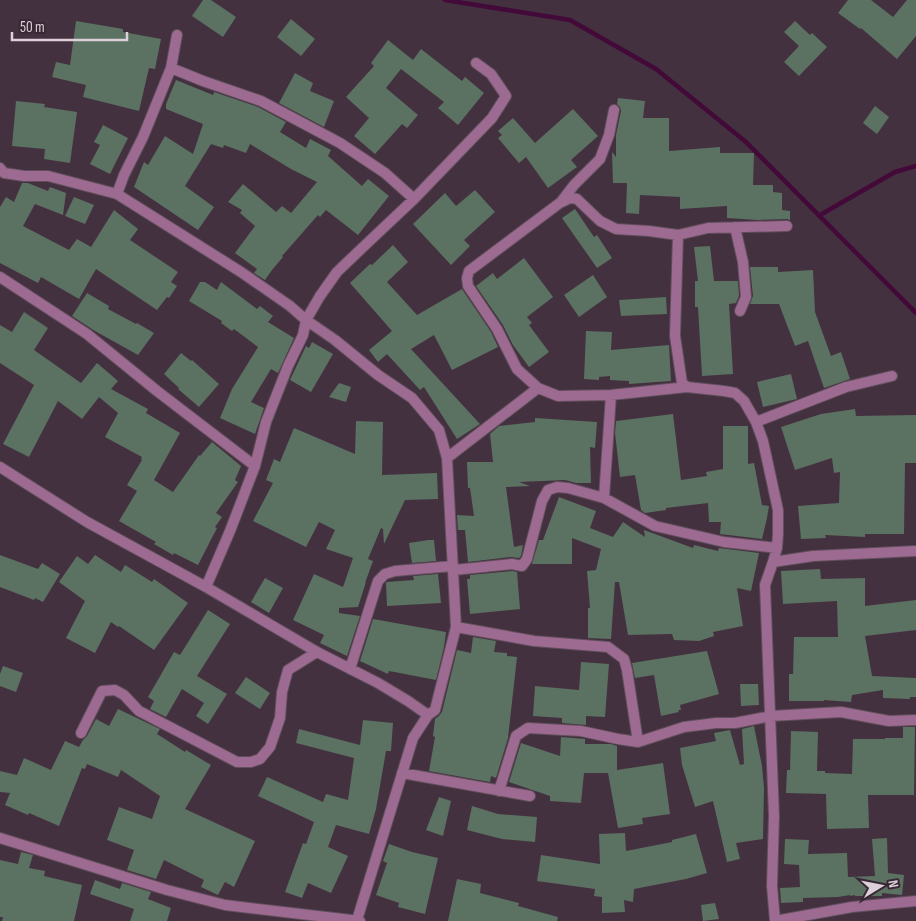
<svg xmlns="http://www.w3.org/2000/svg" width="916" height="921" font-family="'Sofia Sans Condensed',sans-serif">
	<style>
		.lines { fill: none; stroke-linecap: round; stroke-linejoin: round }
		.stream { stroke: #420939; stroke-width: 4.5 }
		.building { fill: #5b7162 }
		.street-casing { stroke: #604e5b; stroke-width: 12 }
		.street { stroke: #9d6a91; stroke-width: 10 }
	</style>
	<rect width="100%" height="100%" fill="#44313f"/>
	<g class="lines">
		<path class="stream" d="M445 0 570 20 656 69 746 142 916 313
			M820 215 895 172 916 166"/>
	</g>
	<path class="building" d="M203 0H211L236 17 223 37 192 16Z
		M848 0H871L893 17 907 0H916V36L897 59 861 28 860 29 838 13Z
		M291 19 315 39 301 56 277 37Z
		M76 21 123 29V32L161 39 155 69 149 68 139 111 83 97 86 85 52 77 56 62 70 65Z
		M795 21 810 35 812 33 827 47 799 76 784 62 799 46 784 32Z
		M388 40 413 60 421 49 462 81 465 77 484 93 458 125 438 108 444 102 401 69 386 88 418 115 407 128 402 124 375 154 354 136 369 118 346 97 374 66 371 63Z
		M295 73 313 83 310 91 334 101 324 127 279 103Z
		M176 80 213 95 214 92 258 107 286 122 280 132 306 148 310 139 331 150 328 156 362 186 368 179 389 196 358 235 326 210 320 217 318 215 282 256 283 257 272 270 265 280 254 273 257 269 235 253 255 226 240 213 242 210 228 202 243 184 276 212 282 206 291 213 317 182 291 169 250 144 246 153 224 145 223 148 211 144 185 186 214 207 198 230 134 187 144 162 148 165 165 136 193 154 203 124 166 109V104Z
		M618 98 645 101 643 118H669V151L720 147V153H754L753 185H773V192L782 193V210L790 211V220L787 219 757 220 727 218V206L680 209V197L640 195 639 214 626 213 627 183H613L612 152 616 157V135L621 111 620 107 617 104Z
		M16 101 45 104 44 107 77 112 70 163 44 159 45 149 12 146Z
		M875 106 889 117 877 134 863 123Z
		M573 109 598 136 571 160 577 167 548 188 526 157 519 163 498 138 502 135 498 131 513 118 535 143Z
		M103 125 128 138 110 174 90 164 100 145 94 142Z
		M22 183H28L48 191 50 187 66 193 63 215 35 204 23 226 69 250 77 239 91 247 114 210 138 229 130 240 178 272 171 282 177 286 169 298 167 297 157 310 96 269 79 299 41 277 38 283 0 263V207L6 197 14 202Z
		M475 190 495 212 464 240 470 246 451 265 413 224 445 193 456 206Z
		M74 197 94 205 85 224 65 216Z
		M575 209 594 237 597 235 612 258 597 268 562 218Z
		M393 245 408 262 387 282 417 315 462 289 491 332 498 347 452 370 434 335 411 349 480 424 457 439 424 387 420 390 387 354 378 362 369 350 392 331 350 283 370 264 372 265Z
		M710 246 714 281H738L739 296 736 303 729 304 733 374 702 376 698 307H695V281H698L694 247Z
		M524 258 553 297 527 317 532 323 529 325 549 352 529 367 513 345 503 325 476 286 493 273 497 279Z
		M750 267H778V272L813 270 815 312 831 356 841 352 850 379 824 388 808 341 795 346 779 304H750L753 296Z
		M593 275 607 297 579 317 564 295Z
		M200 282H205L217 290 221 282 257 309 260 306 273 316 268 322 294 338 278 373 271 369 251 402 264 408 255 434 220 418 232 389 258 347 234 329 232 331 221 323 222 321 189 301Z
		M87 293 109 306 108 309 136 324 137 323 154 333 138 355 95 331 72 316Z
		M666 297 667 314 621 316 619 300Z
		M24 312 48 328 34 350 81 383 97 363 118 381 111 389 148 409 146 413 180 433 154 480 173 492 199 455 200 456 212 442 241 466 235 480 238 482 216 513 222 517 215 527 217 528 198 565 174 553 173 555 154 544 156 542 119 521 137 491 127 485 142 460 141 459 142 457 105 437 118 413 99 397 82 419 58 401 29 457 3 444 34 385 0 363V325L12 332Z
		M586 331 612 332 611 350 669 345 671 381 629 384V381L610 380V376L599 377V380L584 379Z
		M312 342 333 354 311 392 290 380 306 346 309 348Z
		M181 353 191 361 192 360 219 384 199 407 178 389 179 388 164 374Z
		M791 374 797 399 763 407 757 382Z
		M339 383 351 387 346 402 329 397Z
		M855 409 856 416 916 415V463H905L904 534H865V537L825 535 826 538 801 539 798 506 839 503 840 472 834 473 832 458 795 470 781 427 821 414Z
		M673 414 681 480 707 476 706 472 723 469V426H748V464L754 463 762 505 769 506 767 518 762 539 720 534 721 522H709L708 503 666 508V510L645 513 641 510 635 475 620 477 615 433 616 421Z
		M535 418 597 422 595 448 590 447 591 483H576L565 480 519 482 530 486 506 487 514 547 523 545 521 556 519 558 511 557 468 562 465 530H458L457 515 474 516 470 488H468L467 462H493L490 434 499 426 535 422Z
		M356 421 383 422 382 475 437 473 438 499 405 500 384 544 383 529 381 528 368 559 373 561 365 583 366 582 358 607 339 608V613L360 616 347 656 320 643 324 635 293 620 314 574 343 587 353 558 326 549 335 530 319 522 306 547 253 521 273 483 266 480 274 459 280 462 294 428 355 454Z
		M559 497 596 511 590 528 613 537 623 522 645 537 644 530 693 548 694 545 718 551 719 548 759 553 751 591 737 588 743 626 713 632 714 636 699 641 674 640 672 634 628 635 619 582H615L611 639 588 638V608H590L587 571 596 570 601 549 572 538V564H532L539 540H543Z
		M428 540H434L436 561 412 563 409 543Z
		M0 555 38 569 42 563 60 574 43 602 35 598 34 600 0 587Z
		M95 555 121 572 125 565 152 582 154 579 188 603 154 650 119 626 118 627 111 622 95 653 66 638 85 601 59 582 77 556 88 564Z
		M820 569 821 579 865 578V606L916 600V630L865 636 872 676 916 678V697H910V699L883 698V690L852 695 851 702 824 700V701H789V674H793L794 637H838L837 601 783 604 781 571Z
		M512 571 517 572 520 609 470 614 467 579H470V575Z
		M438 574 441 603 387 606 386 583 387 582 414 580 413 576Z
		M265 578 283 588 269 613 251 602Z
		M208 610 230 624 197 676 227 694 208 724 196 716 204 703 182 689 166 717 150 709 154 701 148 697 174 652 180 655Z
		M373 619 446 632 444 647 436 680 389 671 388 674 360 661Z
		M473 637 496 641 494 652 507 653V656L517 657 508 738 496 778 491 776 490 782 429 771 435 737 433 736 435 719 439 716 442 712 457 650 471 653Z
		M707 651 719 694 680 705 681 710H678L679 712 661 716 654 675 635 678 632 663Z
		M581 662 609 664 605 717 586 716V725L562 723V718L533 716 535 686 579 690Z
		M3 666 23 673 16 692 0 686V674Z
		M246 677 270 693 260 709 235 693Z
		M740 684H758L759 705 741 706Z
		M118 709 160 729 157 734 185 752 186 750 211 765 185 809 255 841 234 887 225 882 218 895 201 887 204 880 164 860 156 879 127 870 134 850 107 840 119 807 152 819 160 796 121 770 118 777 87 764 85 769 82 768 59 826 29 813 28 815 5 805 10 793 0 792V771L17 775 24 758 51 770 65 741 79 747 83 740 87 736 96 719 109 726Z
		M363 720 393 723 391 751H386L376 809 369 834 336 825 328 847 348 856 331 893 308 883 302 898 285 892 303 843 306 844 314 822 258 796 267 777 323 802 326 794 348 800 354 758 296 743 299 729 360 745Z
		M754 726 762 766 764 788 763 839 736 843 740 859 727 862 713 801 695 807 682 765 680 748 716 741 714 733 730 730 740 765 744 764 742 729Z
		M903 727H915L914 795H868L869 828 827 829 826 794 786 793 787 770H790L791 731 818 732 817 771H825V773L852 774 853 739H885V738H903Z
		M561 737 585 739V744H611L617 746V770L663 763 670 814 642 818 643 824 618 828 608 773H584L581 803 550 801V796L509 782 521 743 560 756Z
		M439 797 451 801 443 836 426 830Z
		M472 806 498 814 537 817 535 842 502 839 467 830Z
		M625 833 626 851 672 842V840L696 834 707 873 686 879 634 889 633 902 624 900 625 912 602 913V897L594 896 595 889 537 881 541 855 600 864 599 834Z
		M887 838 888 873 904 875 902 895 882 893V896H855V895L850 896V895L838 897 803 898V902L781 903 780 888 800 887 799 865 784 864 785 839 809 840 808 854 847 853 848 877 875 876 872 839Z
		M389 844 412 852 438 858 425 914 398 907 399 903 376 895 387 863 383 861Z
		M21 852 33 855 29 868 45 871 44 876 82 885 74 921H2L3 917H0V860L18 864Z
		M457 879 481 884 480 893 519 903 518 906 558 917 557 921H448Z
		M95 880 120 889 122 883 151 892 148 899 171 908 167 921H130L134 909 90 894Z
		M715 903 719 919 703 921 701 905Z"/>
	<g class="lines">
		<g class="street-casing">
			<path id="street" d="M171 68 203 81 261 101 340 143 385 173 414 199
				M614 110 609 135 600 159 574 185 561 202 469 271 467 278 468 286 497 329 517 369 538 388 558 396 611 395 687 387 724 391 735 393 744 401 756 422 763 441 778 510V534L777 548 773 562 765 585 774 816 772 886 775 921
				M0 168 4 173 24 176H48L117 194 241 272 290 306 306 320 335 340 378 375 412 398 439 430 447 458 456 627 435 710 428 715 413 738 357 920
				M117 194 124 175 143 137 171 68 177 35
				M562 202 570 198 577 199 600 221 616 229 649 231 678 235 708 228 787 226
				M735 227 743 262 746 297 740 311
				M678 235 675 336 682 383 687 387
				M0 277 87 334 157 391 255 466
				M756 422 846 387 892 376
				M447 458 538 388
				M0 467 87 522 206 587 317 652 378 683 408 701 428 715
				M604 498 611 395
				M773 562 813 556 916 551
				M454 570 512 564 522 566 527 559 542 501 548 490 557 487 568 488 604 498 655 526 724 542 777 548
				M206 587 230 531 255 466 266 422 288 366 303 335 306 320 320 296 337 272 360 250 414 199 492 118 506 96 491 74 476 63
				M456 627 534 641 608 647 624 659 627 670 638 742
				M350 669 378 581 385 574 395 571 453 566
				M81 733 102 691 115 690 124 695 139 711 237 762H251L260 759 270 747 280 718 282 692 288 670 317 652
				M402 773 530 796
				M499 791 516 736 528 728 581 731 618 739 638 742 684 727 716 723H735L771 716 841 712 889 721 916 720
				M0 838 167 890 225 905 360 921
				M775 921 852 907 916 901"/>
		</g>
		<use href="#street" class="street"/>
	</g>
	<g transform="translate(881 886) rotate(80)" stroke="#392735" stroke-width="4" paint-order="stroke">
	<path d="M0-4L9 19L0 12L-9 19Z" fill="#ddd1d9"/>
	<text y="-8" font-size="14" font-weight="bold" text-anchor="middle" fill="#ddd1d9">N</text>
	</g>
	<path d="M12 32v8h115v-8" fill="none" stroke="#ddd1d9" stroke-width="2.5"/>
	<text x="20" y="32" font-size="15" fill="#ddd1d9" stroke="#392735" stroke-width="4" paint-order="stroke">50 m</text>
</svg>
